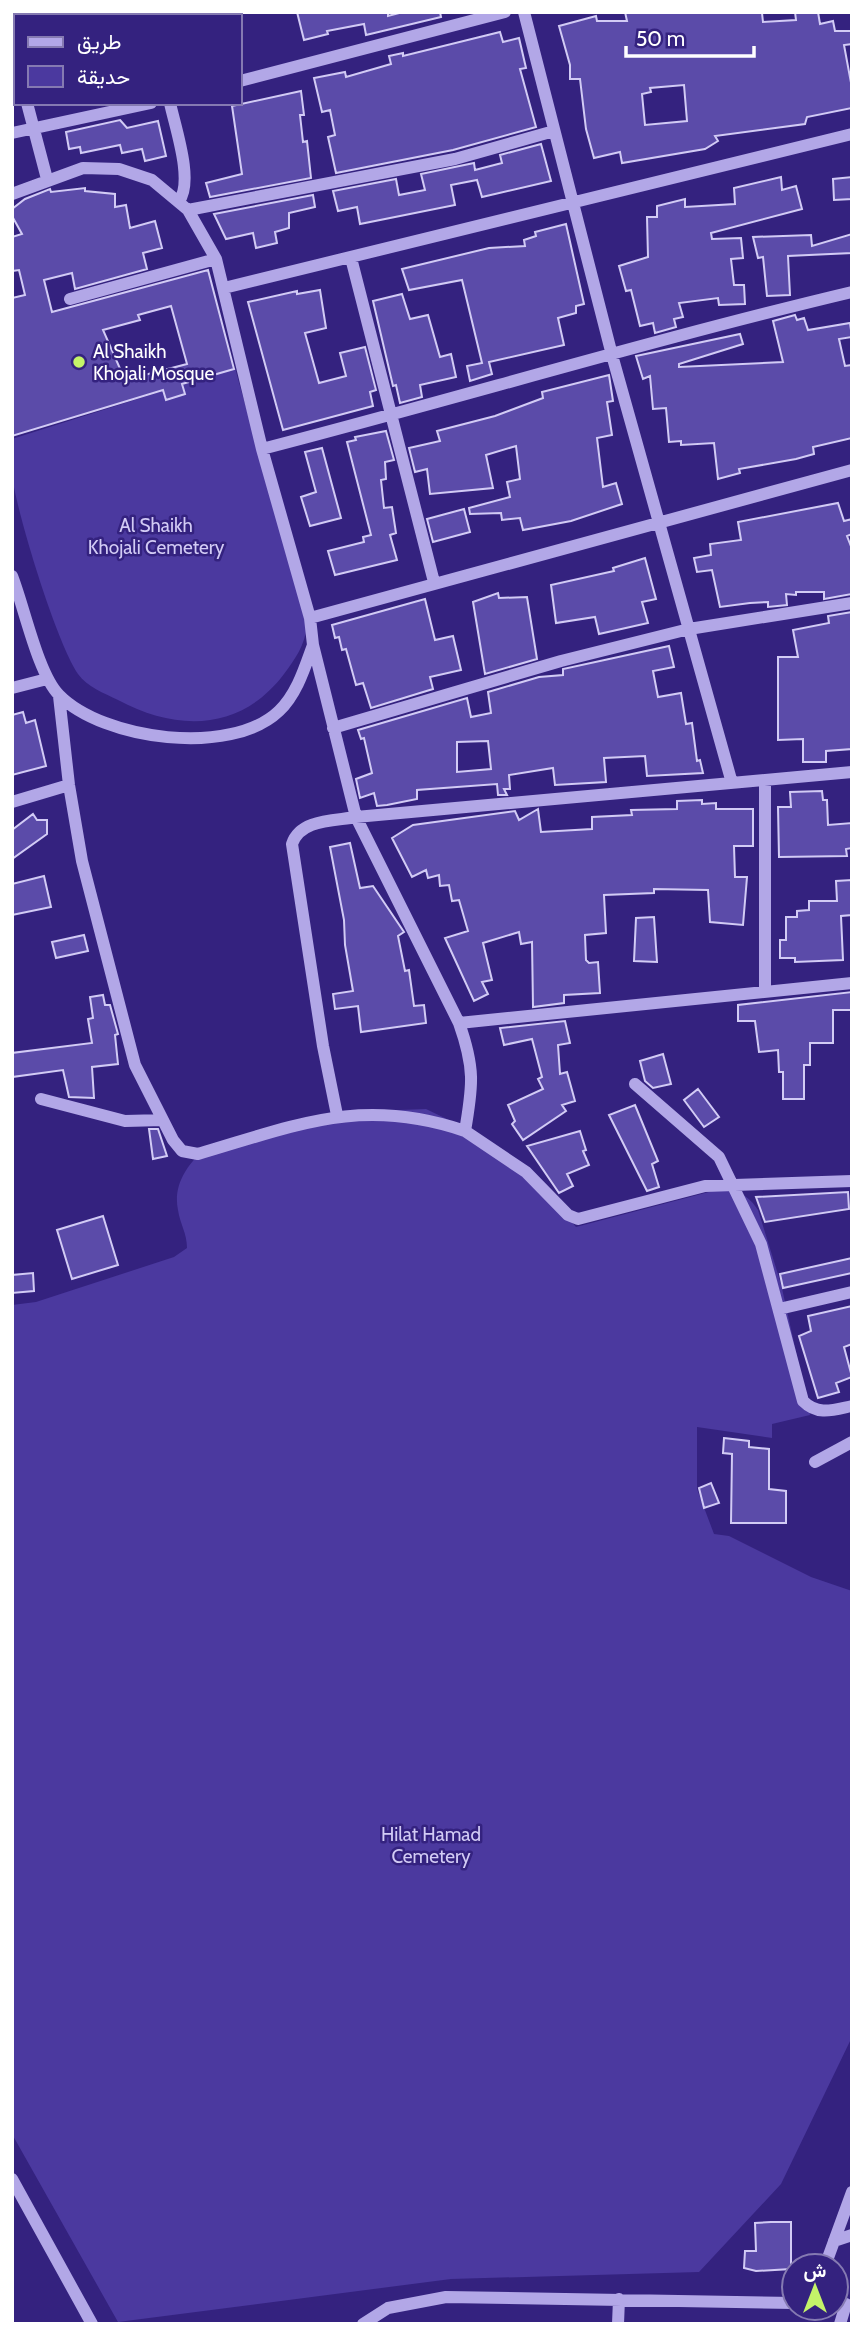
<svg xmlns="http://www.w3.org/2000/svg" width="864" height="2336" font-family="Cabin,Vazirmatn,sans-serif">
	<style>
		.green { fill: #4b399f }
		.building { fill: #5b4ba9; stroke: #d2cbf5; stroke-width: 2; fill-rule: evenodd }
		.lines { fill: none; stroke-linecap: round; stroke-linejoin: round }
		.minor { stroke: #b2a7e7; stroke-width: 12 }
		.poi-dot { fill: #c4f369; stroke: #34227f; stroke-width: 2.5 }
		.labels { text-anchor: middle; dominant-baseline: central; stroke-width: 5; stroke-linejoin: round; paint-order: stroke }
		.poi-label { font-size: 19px; fill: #fff; stroke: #34227f; text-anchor: start }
		.park-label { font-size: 19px; fill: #d2cbf5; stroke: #34227f }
	</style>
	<rect width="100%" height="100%" fill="#34227f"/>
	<path class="green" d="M235 368 307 627C304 646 296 658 284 674 241 731 178 732 118 700 104 693 87 687 78 674 56 641 18 517 12 476 11 464 12 451 12 439Z
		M426 1109 453 1122 530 1173 576 1227 724 1188C740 1192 749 1196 758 1210L781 1284 810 1415 772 1424V1438L697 1427V1489L714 1534 729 1536 811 1577 852 1591V2037L781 2184 699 2272 451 2279 118 2322 12 2134V1305L36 1302 174 1257 187 1248C187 1233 180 1224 178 1210 173 1186 186 1167 202 1151L346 1112Z"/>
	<path class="building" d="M297 12H388V16L403 12H440L441 17 366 35 364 24 327 31 328 34 304 40Z
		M625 12 762 13 763 22 796 20 795 12H818L820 24 833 21 835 31H852V44L844 45 852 88V108L807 117 805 124 715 136 718 141 705 149 622 163 620 152 594 158 586 129 580 79H570V65L559 26 596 16 597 21H627ZM684 85 687 121 645 125 642 94 651 92 650 88Z
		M500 32 503 42 519 38 526 68 520 69 536 127 453 150 336 173 328 137 335 135 330 110 322 112 314 78 345 72 346 77 391 64 389 56 403 53V56Z
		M301 91 304 115H300L303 142 307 141 311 178 210 197 206 183 242 174 232 106Z
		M120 120 127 128 158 121 166 156 145 161 142 149 122 153 120 145 81 153 80 147 69 149 66 132Z
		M541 144 551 181 482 197 477 180 451 185 455 205 360 224 357 207 338 211 333 191 396 179 399 195 425 190 421 174 474 163 475 170 502 163 500 155Z
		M781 177 782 190 796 186 802 209 711 233 712 239 741 238 743 258 731 259 734 285H744L745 304 719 305 718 298 679 303 683 317 674 319 676 327 655 333 653 323 640 326 631 290 626 291 619 266 648 257 647 217H657V206L685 199V207L735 204 734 188Z
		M852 177V199L834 200 833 179Z
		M85 188V191L115 194V207L126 205 130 228 155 221 162 248 143 253 147 269 75 289 72 273 44 280 52 312 208 270 234 369 182 384 185 394 166 400 163 390 12 436V298L25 295 19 270 12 271V237L22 234 12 216V209L25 199 50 189 51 192ZM171 306 187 364 125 380 103 330 140 320 138 315Z
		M313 195 315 207 289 213V228L275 232 277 243 256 248 253 233 226 239 214 214Z
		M566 224 584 304 576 306V313L558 318 564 345 489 362 492 374 470 381 467 366 482 363 462 280 409 290 402 269 489 248 525 246 524 240 536 236 535 232Z
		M852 234V253L788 256 790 295 767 296 763 257 758 258 753 237 811 235 812 246Z
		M320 290 326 328 305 333 319 383 346 376 340 353 365 347 376 390 370 392 373 406 283 430 248 302 297 291V294Z
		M402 294 410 319 428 315 440 357 451 354 456 377 420 385 422 397 400 403 396 385 393 386 373 301Z
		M795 315 797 320 804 318 808 330 850 323 852 337 839 339 845 366 852 365V438L813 447 814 454 796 459 739 469 740 473 718 479 714 443 681 445V441L669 442 666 408 653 409 650 376 643 379 636 356 740 334 743 344 679 364V367L783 362 773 321Z
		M609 375 613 401 607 402 612 435 597 438 603 487 616 483 622 504 571 521 523 530 520 518 502 520 501 513 470 514 469 508 510 497 507 482 520 479 516 446 486 455 493 488 430 494 427 469 415 472 409 448 440 441 437 431 495 416 543 398 542 392Z
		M386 431 394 460 385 462 386 479 381 480 384 508 392 507 396 533 390 535 397 560 335 575 328 551 364 542 363 537 371 535 347 442 356 440 355 437Z
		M322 448 341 518 310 526 301 497 316 492 305 452Z
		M838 503 844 521 852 519V534L847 536 852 549V594L824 599V592H796V595L786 594 787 605 768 607V602L750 603 720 607 712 570 697 572 694 558 711 555 710 544 741 540 738 522Z
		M464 509 470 532 433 542 427 519Z
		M645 558 656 599 642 602 648 623 599 634 595 617 556 623 551 585 614 571 613 568Z
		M498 593 499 598 527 597 537 659 485 674 473 602Z
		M425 599 435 640 453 636 461 670 430 677 433 689 371 708 363 683 356 685 346 649 342 650 339 637 335 638 332 625Z
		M852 612V749L826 751V762H803V739L778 740V657H798L793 630 829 623 828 616Z
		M669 646 674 667 653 671 658 697 681 693 686 724 692 723 697 761 700 760 703 773 647 776 645 756 604 758 606 782 555 785 553 768 509 775 510 789H504L507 795H498L497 784 417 790V799L387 805 377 806 374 793 360 798 356 779 372 773 364 738 361 739 358 730 467 698 471 717 491 713 488 692 539 677 563 675V669ZM488 741 491 769 457 772V742Z
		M23 712 26 723 35 720 46 766 12 775V715Z
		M822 791 823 800H827L828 825 852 823V848L846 849 847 856 779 857 778 807H791L790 792Z
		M702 800V804L716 803V809H753V846H734L735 877H747L743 925 710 922 708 890 654 889V893L604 895 606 933 585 935 586 960 589 963 598 962 600 993 564 995V1003L533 1007 532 942 521 944 519 932 483 943 492 980 482 982 488 994 474 1001 445 938 468 931 459 900 452 901 449 885 440 886 439 875 428 878 426 870 412 877 392 838 413 825 515 811 519 820 538 809 541 832 592 829V817L632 815 631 810 677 809V801Z
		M33 814 37 820H47V834L12 859V830Z
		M350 843 360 888 373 886 404 932 398 936 405 971 409 970 414 1006 424 1005 426 1023 361 1032 358 1006 335 1009 333 994 353 991 345 945 344 920 330 847Z
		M44 876 51 907 12 915V884Z
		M852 880V915L841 916 843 960 795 962V958H780V940H786V917H797V911L809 910V901H837L836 881Z
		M654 917 657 962 634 961 636 918Z
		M84 935 88 951 56 958 52 942Z
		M852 992V1010H833V1043H810V1065H804V1099H783V1072H779L778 1050 759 1052 755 1021H738V1005Z
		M103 995 105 1005H110L118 1034 115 1035 118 1064 92 1067 94 1098 69 1097 63 1070 12 1077V1053L92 1043 88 1019 93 1018 90 997Z
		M565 1021 570 1043 558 1045 560 1074 567 1072 575 1101 562 1105 566 1111 523 1140 512 1124 515 1121 508 1105 543 1089 538 1079 542 1077 532 1039 504 1045 500 1028Z
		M663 1054 671 1084 653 1088 645 1081 640 1061Z
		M698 1089 719 1117 704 1127 684 1100Z
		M635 1105 658 1161 652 1164 659 1187 647 1191 609 1115Z
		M149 1129H158L167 1156 153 1159Z
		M580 1131 586 1150 583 1151 589 1165 567 1174 573 1186 559 1193 527 1146Z
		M848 1192 849 1209 765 1222 756 1197Z
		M103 1216 118 1265 72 1279 57 1230Z
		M852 1258V1273L783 1288 780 1274Z
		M33 1273 34 1291 12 1293V1275Z
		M852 1306V1344L844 1347 852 1377 836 1383 839 1392 818 1398 799 1336 811 1331 808 1316Z
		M724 1438 749 1441V1447L769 1449V1489L786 1491V1523H731L732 1454 723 1453Z
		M711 1483 719 1503 704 1508 699 1488Z
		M771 2222H791V2269L756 2271 744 2268 745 2251H756L755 2223Z"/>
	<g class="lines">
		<path class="minor" d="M524 12 612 355 732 783
			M178 16V12
			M12 50 16 63
			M240 81 505 12
			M27 103 47 179
			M170 103C175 127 194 181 179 201
			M12 133 151 103
			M12 194 83 168 119 169 152 180 188 210 216 259 262 449 310 618 313 645 356 817 459 1023C475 1068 473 1085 465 1131L526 1172 568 1215 578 1219 705 1186 852 1181
			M188 210 455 159 554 131
			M351 258 434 582
			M224 288 852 134
			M70 299 216 259
			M262 449C459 398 654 339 852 292
			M12 576C24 606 38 674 59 695 103 740 231 757 279 711 297 694 305 667 313 645
			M310 618 852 470
			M12 688 47 679
			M59 696 69 785 82 861 135 1065 173 1140 182 1151 198 1154C297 1125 362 1096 465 1131
			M333 728 561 661 689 629 852 603
			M765 780V989
			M12 802 69 785
			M459 1023 852 983
			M635 1084 719 1157 761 1244 803 1401C818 1416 833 1410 852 1406
			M41 1099 125 1121 163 1120
			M337 1115 323 1046 292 844C300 819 334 821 356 817L852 772
			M779 1309 852 1292
			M815 1462 852 1442
			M12 2179 92 2324
			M834 2241 852 2235
			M825 2266 852 2192
			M363 2324 388 2308 446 2297 794 2303
			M618 2324 619 2299
			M840 2324 846 2304"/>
	</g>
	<circle class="poi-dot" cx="79" cy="362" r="7"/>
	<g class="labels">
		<g class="poi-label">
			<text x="93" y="351">Al Shaikh<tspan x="93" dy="22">Khojali Mosque</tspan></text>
		</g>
		<g class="park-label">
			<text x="156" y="525">Al Shaikh<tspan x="156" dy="22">Khojali Cemetery</tspan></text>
			<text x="431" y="1834">Hilat Hamad<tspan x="431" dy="22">Cemetery</tspan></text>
		</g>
	</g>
	<rect width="864" height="2336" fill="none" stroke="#ffffff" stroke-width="28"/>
	<rect x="14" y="14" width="228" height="91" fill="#34227f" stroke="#857ab2" stroke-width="2"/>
	<rect x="28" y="37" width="35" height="10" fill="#b2a7e7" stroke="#857ab2" stroke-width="2"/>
	<text x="77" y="49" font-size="21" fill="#ffffff">طريق</text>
	<rect x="28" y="66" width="35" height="21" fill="#4b399f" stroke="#857ab2" stroke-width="2"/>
	<text x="77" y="84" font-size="21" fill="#ffffff">حديقة</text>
	<g transform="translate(815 2287)"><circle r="33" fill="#34227f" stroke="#857ab2" stroke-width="2"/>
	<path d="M0-5L12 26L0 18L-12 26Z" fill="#c4f369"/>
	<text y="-10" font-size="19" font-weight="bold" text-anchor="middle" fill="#ffffff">ش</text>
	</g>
	<path d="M626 46v10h128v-10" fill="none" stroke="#ffffff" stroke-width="3.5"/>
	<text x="636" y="46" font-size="21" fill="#ffffff" stroke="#34227f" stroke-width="5" paint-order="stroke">50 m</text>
</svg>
